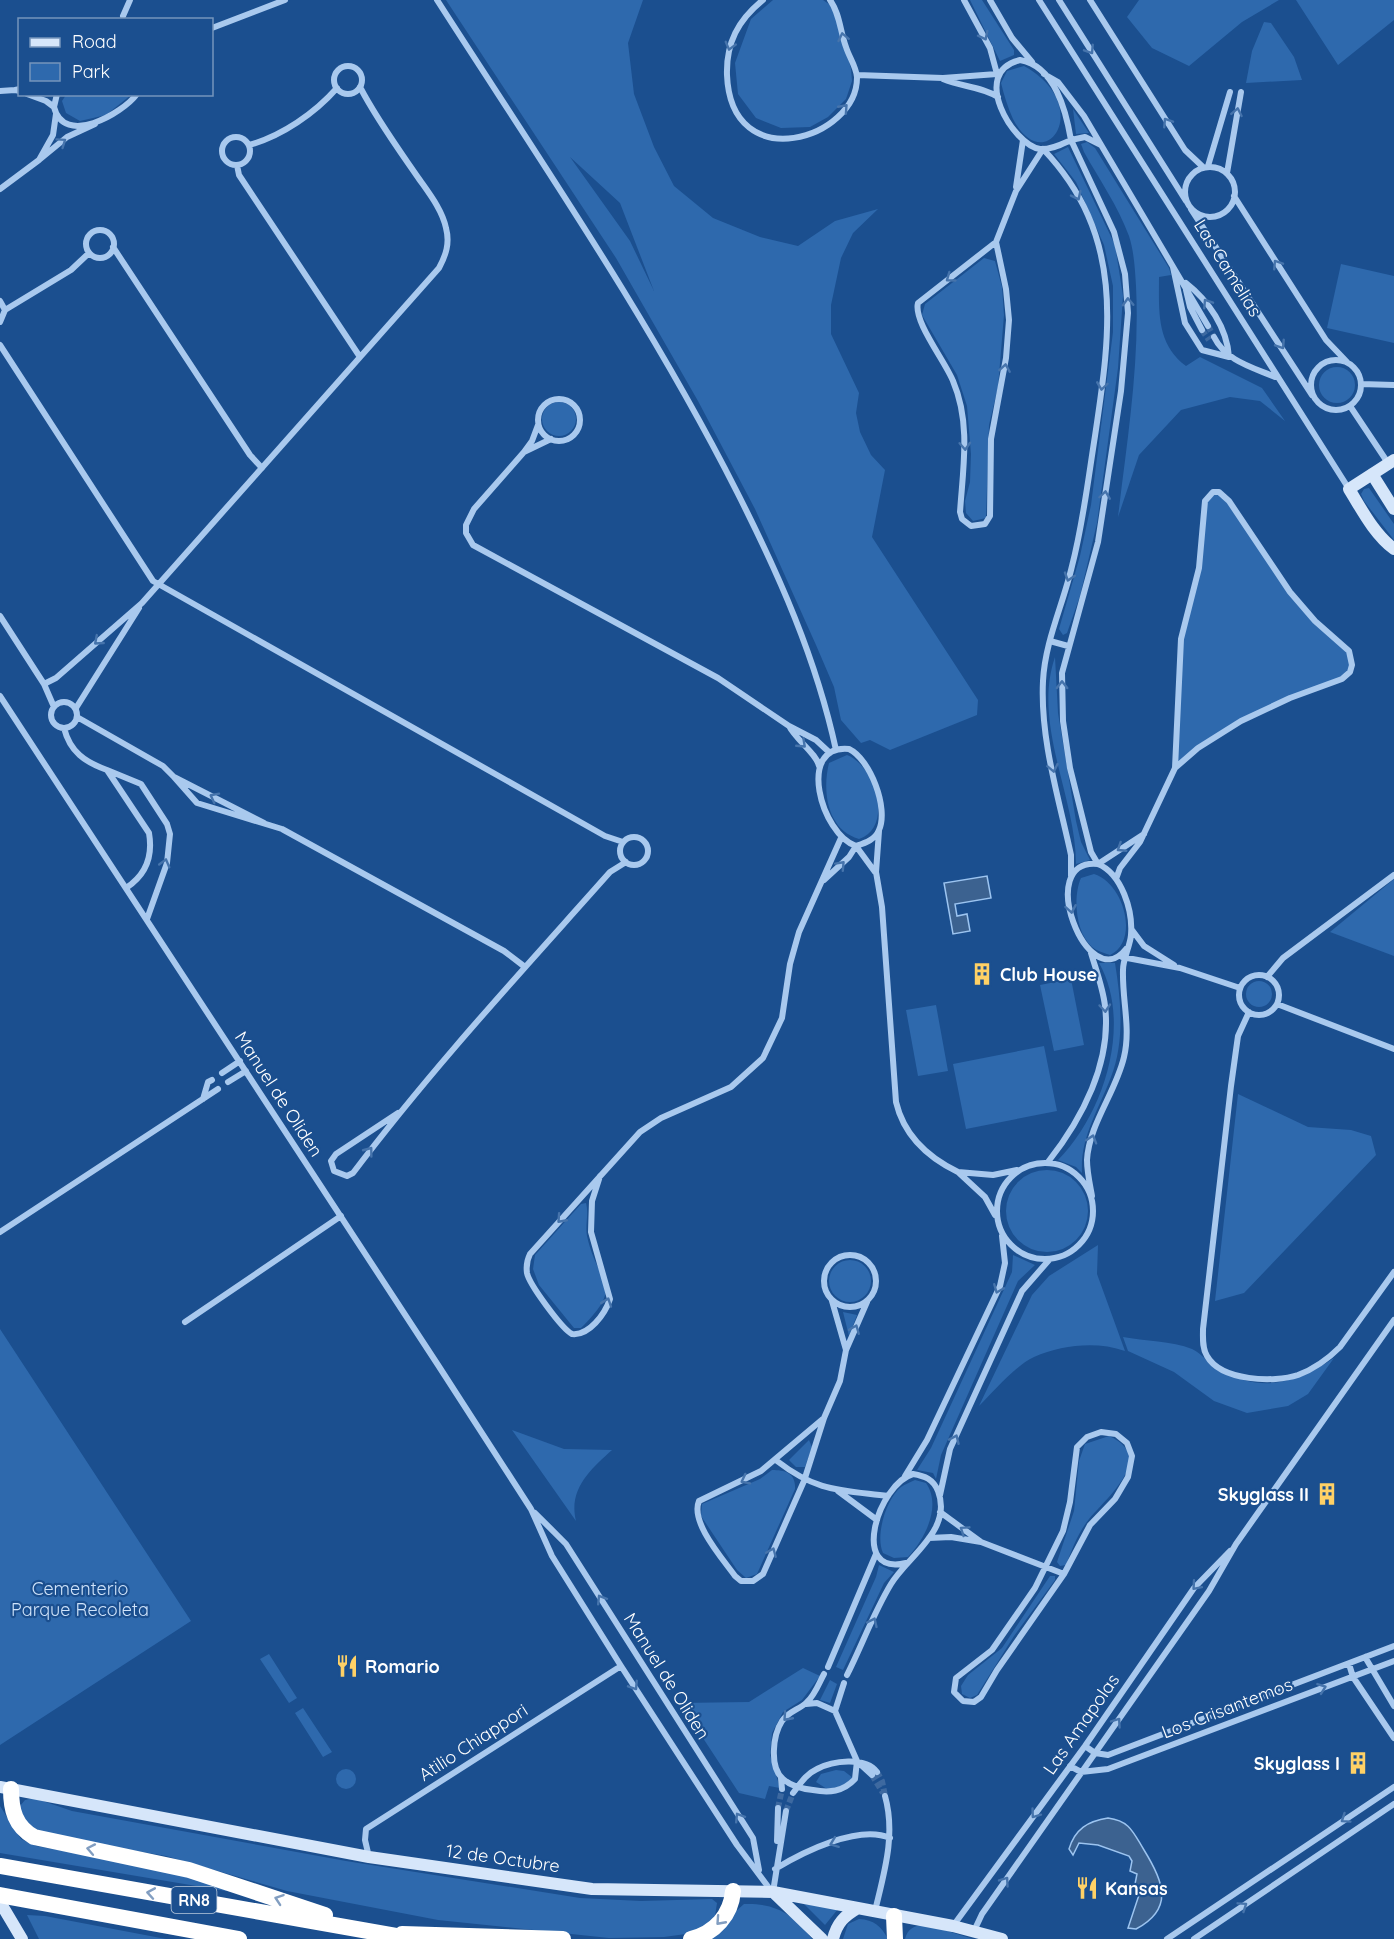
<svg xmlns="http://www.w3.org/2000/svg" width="1394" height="1939" font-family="Quicksand,sans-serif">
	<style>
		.green { fill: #2e69ad; fill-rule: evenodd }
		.water { fill: #3c6290; stroke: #9cc4f0; stroke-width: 1.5 }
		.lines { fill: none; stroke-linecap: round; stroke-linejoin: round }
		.street-tunnel { stroke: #3d69a0; stroke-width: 6; stroke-dasharray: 6 3; stroke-linecap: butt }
		.street { stroke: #a9c9ee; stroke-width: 6 }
		.secondary { stroke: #d6e6fa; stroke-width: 12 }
		.highway { stroke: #fff; stroke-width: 16 }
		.oneway { stroke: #4674ac }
		.oneway2 { stroke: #829ec1 }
		.labels { text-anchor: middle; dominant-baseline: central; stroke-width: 4.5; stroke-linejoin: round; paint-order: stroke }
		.shield { fill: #1b4f8f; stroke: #bbcadd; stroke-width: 1.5 }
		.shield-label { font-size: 16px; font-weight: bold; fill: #fff }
		.street-label { font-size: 18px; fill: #fff; stroke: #1b4f8f }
		.poi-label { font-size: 18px; font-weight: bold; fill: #fff; stroke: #1b4f8f; text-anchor: start }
		.park-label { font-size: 18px; fill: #cfe3fa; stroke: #1b4f8f }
	</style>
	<rect width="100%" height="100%" fill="#1b4f8f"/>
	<path class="green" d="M446 0H643L628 43 634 94 654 147 674 186 713 218 760 237 798 246 835 221 878 209 853 233 841 258 831 305V334L859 393 856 413 860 432 871 455 885 470 872 537 978 700 977 715 890 750 870 740 861 743 841 720 834 687 816 645 755 509 698 401 616 258ZM570 157 620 203 654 291 630 241Z
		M773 0H823L836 9 851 69 852 81 846 99 828 117 810 127 781 128 756 118 738 94 735 63 751 19Z
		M970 0H982L1014 50V55L1000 61Z
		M1139 0H1279L1242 22 1189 66 1152 48 1127 17Z
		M1296 0H1394V20L1338 65Z
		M1264 22 1271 23 1294 57 1302 80 1246 83 1252 51Z
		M1024 66C1096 106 1045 180 1013 119 1008 108 1004 95 1001 83L1007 71Z
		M66 95H131L106 115 80 121 66 113 62 101Z
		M1073 109 1089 133 1076 134Z
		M1087 142 1095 148 1169 268 1171 275 1159 277C1159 310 1156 344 1186 366L1200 357 1262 388 1285 421 1260 401 1230 397 1181 410 1139 455 1118 517C1127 441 1140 363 1136 286 1135 270 1134 251 1129 236 1118 206 1099 179 1084 152L1081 144Z
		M1068 147 1115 245 1123 296 1118 368 1097 523 1080 596 1067 633 1063 635 1059 629 1080 556 1091 505 1113 332V286L1104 245 1076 182 1054 154Z
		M984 258 995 261 1002 287 1004 315 998 387 989 425 986 518 973 521 966 513 965 501 970 482 971 454 967 406 957 375 922 315 925 304Z
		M1341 264 1394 276V343L1327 328Z
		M1319 385a18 18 0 1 1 36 0a18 18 0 1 1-36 0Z
		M542 419a17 17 0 1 1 34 0a17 17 0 1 1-34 0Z
		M1364 489 1369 488 1394 524V540L1364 501 1361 494Z
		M1219 492 1301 606 1344 645 1352 660 1347 676 1290 698 1217 736 1175 768 1178 657 1199 568 1205 501Z
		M1055 657 1058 713 1076 821 1081 842 1090 860 1076 864C1076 797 1032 724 1055 657Z
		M847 755C876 766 894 827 859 839 827 830 822 791 829 763Z
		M1094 874C1124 883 1140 941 1110 955 1104 953 1097 951 1092 947 1075 932 1073 896 1081 878Z
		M1394 879V956L1330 932Z
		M1099 963H1115C1121 1000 1125 1041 1111 1077 1099 1109 1080 1137 1082 1173L1076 1167 1058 1160C1104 1114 1133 1023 1099 963Z
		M1071 979 1084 1045 1054 1051 1040 985Z
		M1246 994a13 13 0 1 1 26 0a13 13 0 1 1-26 0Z
		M936 1005 948 1071 918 1076 906 1010Z
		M1044 1046 1057 1111 966 1129 953 1064Z
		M1238 1094 1308 1127 1351 1130 1371 1136 1376 1155 1244 1293 1215 1301Z
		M1006 1211a41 41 0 1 1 82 0a41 41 0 1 1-82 0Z
		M586 1203C589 1214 585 1225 587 1236 598 1286 626 1283 581 1328H574L539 1285 533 1269 535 1255 581 1204Z
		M1098 1245 1097 1274 1125 1351C1096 1341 1062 1345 1034 1357 1016 1365 994 1391 979 1406L1032 1295 1049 1276Z
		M1013 1255 1035 1265 1018 1281 941 1455 936 1479 933 1473 917 1470 931 1448 1012 1272Z
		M829 1281a21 21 0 1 1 42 0a21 21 0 1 1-42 0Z
		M843 1312 857 1315 849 1336Z
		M0 1329 191 1621 0 1745Z
		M1123 1337C1144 1341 1172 1341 1192 1349 1202 1353 1210 1366 1221 1371 1263 1393 1296 1383 1334 1358L1308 1394 1288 1406 1247 1413 1214 1401 1174 1372 1128 1351Z
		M512 1430 564 1449 612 1450C591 1469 568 1489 576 1521Z
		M1109 1436C1157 1457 1107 1497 1089 1519 1078 1533 1072 1549 1066 1565L1060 1566 1057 1562 1074 1511 1079 1461 1085 1444Z
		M809 1440 812 1447 805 1467H796L789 1460Z
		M772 1470C785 1470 796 1473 795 1489L757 1574 746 1578 737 1570 701 1516 702 1504 760 1479Z
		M915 1480 926 1483C942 1506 925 1539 908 1557L894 1558 883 1553C875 1536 886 1499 901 1487 905 1484 911 1482 915 1480Z
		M879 1565 894 1572 884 1583 843 1670 836 1667 876 1577Z
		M1050 1576H1055V1580L1014 1636 977 1695 970 1698 962 1694 961 1686 968 1675 1002 1648Z
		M269 1654 297 1698 289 1703 260 1659Z
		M803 1668 820 1676 802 1700 783 1712 772 1733 770 1755 780 1788 769 1786 765 1799 739 1793 680 1703 749 1702Z
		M830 1680 837 1684 830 1703 820 1700Z
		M303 1708 332 1752 323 1757 295 1713Z
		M336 1779a10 10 0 1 1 20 0a10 10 0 1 1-20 0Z
		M836 1770 844 1771 853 1778 843 1786 827 1789 816 1782 821 1774Z
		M34 1798 72 1811 346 1861 580 1898 641 1901 712 1899 717 1903 715 1916 708 1926 693 1933 664 1937 609 1938 438 1920 287 1891 166 1856 41 1835 22 1821 20 1806 25 1800Z
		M0 1806 21 1839 36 1846 158 1868 228 1887 226 1891 0 1853Z
		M744 1904C776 1903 793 1914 812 1939H705Z
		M804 1904 838 1909 825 1925Z
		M27 1915 45 1916 166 1939H39Z
		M859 1919C874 1920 881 1926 888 1939H843L848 1924Z
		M925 1924 973 1939H905C908 1928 914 1926 925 1924Z"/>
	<path class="water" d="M987 876 991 898 955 904 957 916 967 914 970 931 953 934 944 883Z
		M1108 1818C1130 1821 1133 1832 1144 1850 1162 1879 1176 1908 1136 1929L1128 1928 1140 1892 1137 1891 1138 1886 1135 1884 1137 1874 1130 1871 1132 1861 1129 1856 1098 1845 1079 1843 1073 1855 1069 1849C1075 1829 1088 1821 1108 1818Z"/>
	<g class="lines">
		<path class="street-tunnel" d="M1208 326 1214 337
			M1202 330 1209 340
			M877 1772 882 1781 885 1796
			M872 1775 883 1793
			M778 1808 782 1789
			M786 1811 793 1793"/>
		<path class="street" d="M437 0C541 162 650 320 737 492 779 575 816 658 836 750
			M763 0C738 20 726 43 727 75 731 178 858 139 857 77 856 66 849 57 846 47 840 31 840 14 830 0
			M990 0 1012 38 1032 62
			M1039 0 1349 489
			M1059 0 1186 201
			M1090 0 1185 150 1203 167
			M123 16 130 0
			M212 28 285 0
			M1020 60C1055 66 1066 111 1071 140 1062 144 1051 150 1040 149 1013 145 969 72 1020 60Z
			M334 80a14 14 0 1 1 28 0a14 14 0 1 1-28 0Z
			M1044 74 1058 82 1084 116 1208 326
			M857 75 943 78 997 74 990 48 964 0
			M943 79C961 87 981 86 998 97
			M20 89 15 90 20 91
			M0 91 15 90
			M27 94 46 101 54 107
			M57 94 54 107C64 147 122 114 137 94
			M56 114 53 135 39 160 67 137 95 124
			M222 151a14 14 0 1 1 28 0a14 14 0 1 1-28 0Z
			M249 145C282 136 315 113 337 88
			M1101 145 1085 137 1071 140 1114 232 1125 274 1128 313 1121 391 1098 542 1062 673 1063 721 1070 768 1091 852 1098 864 1144 834
			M237 165 239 175 360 357
			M1208 166 1230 92
			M1185 192a25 25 0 1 1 50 0a25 25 0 1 1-50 0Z
			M1227 173 1241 92
			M1016 187 1023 140
			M0 189 39 160
			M1234 196 1326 340 1347 362
			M1191 209 1312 395
			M86 244a14 14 0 1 1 28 0a14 14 0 1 1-28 0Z
			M996 242 1006 289 1009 320 1006 358 991 439 990 516 985 524 971 526 962 519 960 512C963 468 971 423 953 381 945 361 913 321 918 303L996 242 1016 191 1043 149C1125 235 1111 330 1095 436 1088 480 1083 524 1072 566 1063 605 1045 641 1043 681 1040 739 1059 799 1071 855V876
			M113 247 250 455 262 468
			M1173 267 1185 323 1202 350 1229 357C1227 328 1209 301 1186 283
			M1186 290 1190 307 1202 330
			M0 301 5 310 0 322
			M5 310 71 270 89 253
			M1214 337C1226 361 1252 367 1275 377
			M0 345 153 581 605 836 623 842
			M1311 385a25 25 0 1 1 50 0a25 25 0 1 1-50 0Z
			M1361 384 1394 385
			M538 420a21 21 0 1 1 42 0a21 21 0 1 1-42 0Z
			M1350 406 1388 463
			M538 425 532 441 524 452 551 439
			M524 452 474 509 466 525V533L473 545 718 678 789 726
			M0 616 44 684 54 707
			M1050 641 1068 646
			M44 684 56 678 142 603 439 268C446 255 450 243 446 228 442 209 428 192 417 176 397 147 376 118 360 87
			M0 696 438 1365 531 1509 552 1556 621 1666 737 1845 772 1892
			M51 715a13 13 0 1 1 26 0a13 13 0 1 1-26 0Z
			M76 708 139 608
			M77 717 163 766 174 777
			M64 728C70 752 85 762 107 770
			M849 749C870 759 889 808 879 830 875 840 865 843 856 846 821 834 796 744 849 749Z
			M819 766C817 754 796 740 789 726L816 740 830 753
			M264 823 174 777 197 803 282 829 504 951 525 967
			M879 831 876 872 882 907 896 1102C904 1136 927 1157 958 1172
			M620 851a14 14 0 1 1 28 0a14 14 0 1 1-28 0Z
			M1116 879 1120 868 1140 842 1175 768 1181 639 1199 568 1205 501 1213 492H1219L1229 501 1290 592 1315 621 1349 651 1352 665 1350 672 1342 679 1290 698 1241 721 1198 748 1175 768
			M824 880 849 857 856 846 875 872
			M126 888C146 875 153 856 149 833L107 770 141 784 167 824 170 834 167 863 147 919
			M1132 930 1144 946 1174 965
			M1122 957 1180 968 1240 988
			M1239 995a20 20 0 1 1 40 0a20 20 0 1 1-40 0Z
			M1267 977 1283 958 1394 875
			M1277 1004 1394 1049
			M1249 1012 1238 1036 1231 1086 1203 1329C1203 1338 1202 1348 1207 1356 1221 1381 1274 1383 1298 1375 1314 1369 1328 1359 1340 1347L1394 1272
			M222 1073 240 1061
			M228 1082 246 1071
			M203 1099 208 1082 212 1080
			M398 1113 336 1154 331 1161 334 1171 347 1176 353 1173C433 1067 523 970 610 872L626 862
			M1048 1162C1082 1119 1112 1062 1105 1006 1103 988 1096 970 1091 953
			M997 1211a48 48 0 1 1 96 0a48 48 0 1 1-96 0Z
			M600 1176 592 1201 591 1232 610 1299C605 1314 589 1336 572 1334 562 1329 529 1284 527 1273 526 1266 527 1260 530 1254L640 1132 661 1118 731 1087 763 1058 782 1018 790 964 799 932 841 838
			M1092 1196C1090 1185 1087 1172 1087 1160 1089 1124 1116 1092 1124 1057 1131 1028 1122 1000 1123 970 1123 958 1130 947 1131 935 1133 911 1122 874 1098 864 1033 857 1088 998 1126 949
			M995 1215 985 1197 958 1172 993 1175 1017 1170
			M0 1232 218 1089
			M824 1281a26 26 0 1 1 52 0a26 26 0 1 1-52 0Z
			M832 1301 846 1350 867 1302
			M185 1322 341 1216
			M824 1418 761 1471 699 1501C690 1522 722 1558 735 1576L741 1581H753L763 1574 804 1481 824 1418 840 1381 846 1350
			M1101 1432 1116 1434 1127 1443 1132 1456 1128 1477 1115 1499 1090 1525 1064 1574 997 1670 981 1697 974 1702 963 1701 954 1692 956 1678 992 1650 1035 1588 1063 1531 1070 1502 1077 1447 1087 1437Z
			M777 1461C817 1492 840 1490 888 1496
			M905 1476 927 1440 1000 1286 1005 1263 1002 1236
			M838 1491 877 1520
			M940 1495 950 1449 1022 1291 1049 1260
			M535 1513 566 1544 753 1838 759 1870
			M929 1538 951 1537 981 1542 940 1512
			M981 1542 1064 1574
			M1365 1657 1394 1706
			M1349 1664 1353 1677 1394 1738
			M828 1667 876 1554
			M824 1674C819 1683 815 1695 807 1702 799 1710 789 1711 782 1721 773 1735 769 1767 783 1779 791 1786 802 1789 813 1790 829 1793 843 1792 855 1779L857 1761 835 1711 844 1683
			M847 1675C862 1645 874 1612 891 1584 908 1556 953 1530 938 1491 933 1479 925 1476 913 1474 878 1484 849 1577 906 1563
			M806 1704 817 1703 835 1711
			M1085 1746 1095 1753 1108 1755 1394 1646
			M860 1764 872 1775
			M1070 1766 1081 1772 1108 1769 1394 1661
			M781 1778 782 1789
			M793 1793C800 1784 806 1774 817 1769 832 1761 865 1756 877 1772
			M777 1841 778 1808
			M369 1857 365 1840 366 1829 621 1666
			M775 1869C803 1852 859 1824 890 1838
			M773 1892 786 1811
			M875 1911C884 1873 896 1835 885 1796
			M953 1926 1085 1746 1194 1588 1230 1551
			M974 1931 982 1914 1209 1591 1236 1544 1394 1320
			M1167 1939 1394 1787
			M1194 1939 1394 1804"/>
		<path class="secondary" d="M1394 460 1349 489C1362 510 1374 534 1394 549
			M1372 474 1394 509
			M0 1787 369 1857 592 1889 773 1892 953 1926 1002 1939
			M773 1892 822 1939
			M0 1902 22 1939
			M833 1939C837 1923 844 1916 858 1908"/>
		<path class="highway" d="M11 1789C11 1810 15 1826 34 1837L189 1870 325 1915
			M0 1866 413 1939
			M0 1895 239 1939
			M894 1916 895 1939
			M402 1934 563 1939
			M691 1939C715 1933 731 1915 733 1891"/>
	</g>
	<defs><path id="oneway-chevron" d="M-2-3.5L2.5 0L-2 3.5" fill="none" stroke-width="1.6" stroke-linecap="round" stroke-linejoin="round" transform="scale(1.5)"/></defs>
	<g class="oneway">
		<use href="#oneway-chevron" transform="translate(984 36) rotate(63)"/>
		<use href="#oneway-chevron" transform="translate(843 37) rotate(-102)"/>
		<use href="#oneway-chevron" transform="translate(730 46) rotate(105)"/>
		<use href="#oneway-chevron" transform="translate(1090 50) rotate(57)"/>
		<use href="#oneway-chevron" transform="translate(844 108) rotate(-48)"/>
		<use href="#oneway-chevron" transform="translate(1237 112) rotate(-79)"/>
		<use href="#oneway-chevron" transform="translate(1167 122) rotate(-123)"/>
		<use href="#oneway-chevron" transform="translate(62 142) rotate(-35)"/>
		<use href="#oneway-chevron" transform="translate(1077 196) rotate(64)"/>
		<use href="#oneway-chevron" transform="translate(1277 264) rotate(-123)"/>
		<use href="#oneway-chevron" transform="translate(950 278) rotate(144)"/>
		<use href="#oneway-chevron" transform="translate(1128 302) rotate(-92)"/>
		<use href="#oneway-chevron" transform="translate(1207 303) rotate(-123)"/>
		<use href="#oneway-chevron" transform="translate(1281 345) rotate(57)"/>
		<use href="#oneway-chevron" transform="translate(1005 368) rotate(-81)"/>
		<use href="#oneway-chevron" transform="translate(1102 386) rotate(98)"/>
		<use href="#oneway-chevron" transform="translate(965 446) rotate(87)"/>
		<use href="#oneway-chevron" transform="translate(1105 495) rotate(-82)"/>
		<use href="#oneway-chevron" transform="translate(1069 577) rotate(108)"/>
		<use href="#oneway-chevron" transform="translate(98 641) rotate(139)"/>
		<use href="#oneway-chevron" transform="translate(1062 685) rotate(-90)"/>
		<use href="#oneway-chevron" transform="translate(802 744) rotate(43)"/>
		<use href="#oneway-chevron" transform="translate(1053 768) rotate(78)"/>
		<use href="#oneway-chevron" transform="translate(214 797) rotate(-153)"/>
		<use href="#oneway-chevron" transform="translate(1121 848) rotate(147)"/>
		<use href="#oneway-chevron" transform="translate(165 863) rotate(-75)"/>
		<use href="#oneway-chevron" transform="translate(841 865) rotate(-47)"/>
		<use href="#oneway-chevron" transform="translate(1071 909) rotate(80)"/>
		<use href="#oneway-chevron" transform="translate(1105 1008) rotate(85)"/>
		<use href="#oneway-chevron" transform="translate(1092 1139) rotate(-73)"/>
		<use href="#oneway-chevron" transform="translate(369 1151) rotate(-53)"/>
		<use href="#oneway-chevron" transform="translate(561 1219) rotate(132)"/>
		<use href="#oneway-chevron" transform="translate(998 1289) rotate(112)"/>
		<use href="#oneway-chevron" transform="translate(607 1302) rotate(-71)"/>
		<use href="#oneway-chevron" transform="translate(855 1329) rotate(-68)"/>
		<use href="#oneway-chevron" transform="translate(955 1439) rotate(-66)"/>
		<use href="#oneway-chevron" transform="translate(745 1480) rotate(153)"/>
		<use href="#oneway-chevron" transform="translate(964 1530) rotate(-146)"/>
		<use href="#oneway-chevron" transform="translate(772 1552) rotate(-67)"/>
		<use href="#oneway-chevron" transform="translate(1196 1586) rotate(131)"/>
		<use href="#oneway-chevron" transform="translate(601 1599) rotate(-122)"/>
		<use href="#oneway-chevron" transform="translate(873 1622) rotate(-65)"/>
		<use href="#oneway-chevron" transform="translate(634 1686) rotate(57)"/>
		<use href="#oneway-chevron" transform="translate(1322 1688) rotate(-20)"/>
		<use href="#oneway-chevron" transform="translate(787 1717) rotate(132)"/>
		<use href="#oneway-chevron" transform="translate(1117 1722) rotate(-55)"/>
		<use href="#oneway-chevron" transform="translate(1035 1814) rotate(126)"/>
		<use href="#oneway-chevron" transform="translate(739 1817) rotate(-122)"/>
		<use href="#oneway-chevron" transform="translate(1345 1819) rotate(146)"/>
		<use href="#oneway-chevron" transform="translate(834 1843) rotate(159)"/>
		<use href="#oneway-chevron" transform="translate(1005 1881) rotate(-55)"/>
		<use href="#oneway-chevron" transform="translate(1243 1906) rotate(-34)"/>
	</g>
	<g class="oneway2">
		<use href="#oneway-chevron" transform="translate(91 1849) rotate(-169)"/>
		<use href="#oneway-chevron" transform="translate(151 1893) rotate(-170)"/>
		<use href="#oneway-chevron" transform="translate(279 1899) rotate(-161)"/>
		<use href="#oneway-chevron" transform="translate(720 1921) rotate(132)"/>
	</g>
	<defs>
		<g id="building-bare" transform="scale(1.8)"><path d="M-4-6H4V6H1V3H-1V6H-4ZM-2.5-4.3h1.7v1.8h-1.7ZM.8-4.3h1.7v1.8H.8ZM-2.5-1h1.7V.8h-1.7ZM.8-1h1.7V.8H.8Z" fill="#ffd166" stroke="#1b4f8f" stroke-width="2.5" paint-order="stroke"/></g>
		<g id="restaurant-bare" transform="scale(1.8)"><path d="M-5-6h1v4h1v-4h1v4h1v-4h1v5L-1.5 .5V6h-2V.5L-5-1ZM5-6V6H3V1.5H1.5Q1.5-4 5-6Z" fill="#ffd166" stroke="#1b4f8f" stroke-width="2.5" paint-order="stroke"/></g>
	</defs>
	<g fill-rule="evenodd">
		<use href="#building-bare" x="982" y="974"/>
		<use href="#building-bare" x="1327" y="1494"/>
		<use href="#restaurant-bare" x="347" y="1666"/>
		<use href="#building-bare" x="1358" y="1763"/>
		<use href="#restaurant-bare" x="1087" y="1888"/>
	</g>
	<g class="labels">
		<rect class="shield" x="171.5" y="1887" width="45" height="26" rx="4.5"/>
		<g class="shield-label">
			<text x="194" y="1900">RN8</text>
		</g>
		<g class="street-label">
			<text transform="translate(1228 268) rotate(58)">Las Camelias</text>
			<text transform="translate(279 1094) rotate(57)">Manuel de Oliden</text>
			<text transform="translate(667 1676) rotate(58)">Manuel de Oliden</text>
			<text transform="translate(1227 1708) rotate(-21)">Los Crisantemos</text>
			<text transform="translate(1081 1724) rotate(-55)">Las Amapolas</text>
			<text transform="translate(473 1742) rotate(-33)">Atilio Chiappori</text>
			<text transform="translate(503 1858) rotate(8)">12 de Octubre</text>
		</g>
		<g class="poi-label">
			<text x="1000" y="974">Club House</text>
			<text x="1309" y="1494" text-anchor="end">Skyglass II</text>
			<text x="365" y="1666">Romario</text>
			<text x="1340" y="1763" text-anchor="end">Skyglass I</text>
			<text x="1105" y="1888">Kansas</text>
		</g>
		<g class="park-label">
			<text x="80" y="1588">Cementerio<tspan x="80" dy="21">Parque Recoleta</tspan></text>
		</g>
	</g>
	<rect x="18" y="18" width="195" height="78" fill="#1b4f8f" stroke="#7695bc" stroke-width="1.5"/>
	<rect x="30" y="38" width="30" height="9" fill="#d6e6fa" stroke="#7695bc" stroke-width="1.5"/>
	<text x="72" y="48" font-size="18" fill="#ffffff">Road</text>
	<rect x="30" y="63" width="30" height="18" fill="#2e69ad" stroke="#7695bc" stroke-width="1.5"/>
	<text x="72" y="78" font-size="18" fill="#ffffff">Park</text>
</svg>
